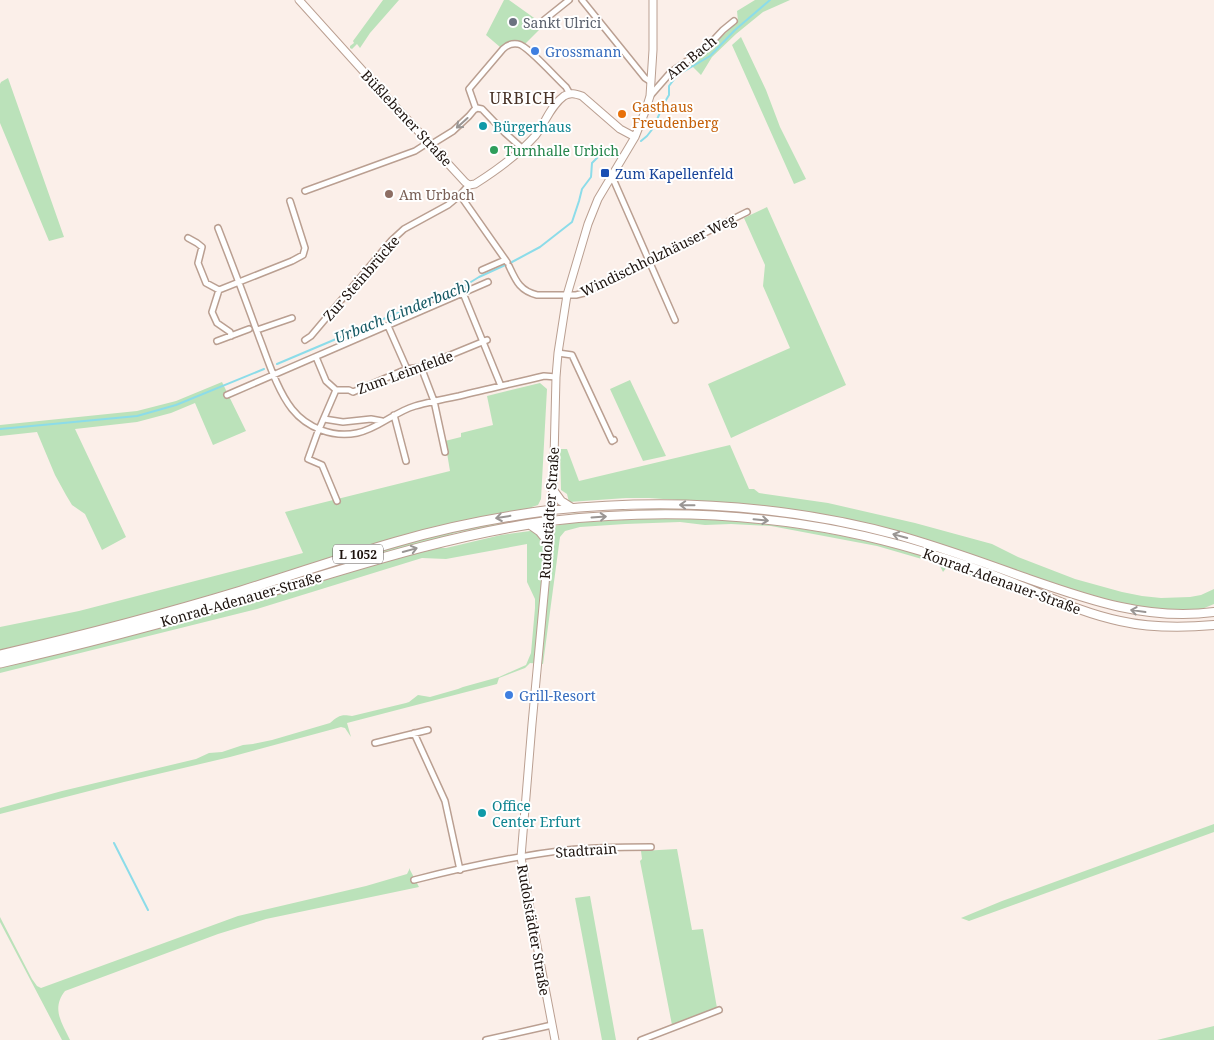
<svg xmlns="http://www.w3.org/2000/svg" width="1214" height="1040" font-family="'Noto Serif',serif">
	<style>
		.green { fill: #bbe2ba }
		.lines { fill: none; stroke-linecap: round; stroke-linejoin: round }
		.stream { stroke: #8cdce9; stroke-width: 2 }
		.minor-casing { stroke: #ba9f91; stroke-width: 8 }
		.tertiary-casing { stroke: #ba9f91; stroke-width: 9 }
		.secondary-casing { stroke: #ba9f91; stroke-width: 10 }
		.trunk-casing { stroke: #ba9f91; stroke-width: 11 }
		.minor { stroke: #fff; stroke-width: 5 }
		.tertiary { stroke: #fff; stroke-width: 7 }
		.secondary { stroke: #fff; stroke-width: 8 }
		.trunk { stroke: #fff; stroke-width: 9 }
		.oneway { stroke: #999593 }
		.worship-dot { fill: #6b7280; stroke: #fff; stroke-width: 2 }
		.shop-dot { fill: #3f7fe0; stroke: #fff; stroke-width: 2 }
		.food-dot { fill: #e8710a; stroke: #fff; stroke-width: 2 }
		.culture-dot { fill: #0f9aa8; stroke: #fff; stroke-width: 2 }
		.leisure-dot { fill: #2e9e5b; stroke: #fff; stroke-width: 2 }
		.transit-dot { fill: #1a4fb4; stroke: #fff; stroke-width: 2 }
		.education-dot { fill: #8d6e63; stroke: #fff; stroke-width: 2 }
		.labels { text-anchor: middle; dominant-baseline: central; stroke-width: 4; stroke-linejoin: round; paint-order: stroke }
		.shield { fill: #fff; stroke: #615a56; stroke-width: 1 }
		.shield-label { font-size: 12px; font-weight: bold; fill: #1d130e }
		.worship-label { font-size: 14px; fill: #5b616d; stroke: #fff; text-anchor: start }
		.shop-label { font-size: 14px; fill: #366cbe; stroke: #fff; text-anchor: start }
		.street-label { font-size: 14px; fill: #1d130e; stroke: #fff }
		.food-label { font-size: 14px; fill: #c56008; stroke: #fff; text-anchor: start }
		.culture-label { font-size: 14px; fill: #0d838f; stroke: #fff; text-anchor: start }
		.leisure-label { font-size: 14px; fill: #27864d; stroke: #fff; text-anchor: start }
		.transit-label { font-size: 14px; fill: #164399; stroke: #fff; text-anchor: start }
		.education-label { font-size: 14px; fill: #785e54; stroke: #fff; text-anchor: start }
		.water-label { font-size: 15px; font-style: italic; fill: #195b66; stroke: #fff }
		.quarter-label { font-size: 16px; letter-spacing: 1px; fill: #473125; stroke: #fff }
	</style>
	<rect width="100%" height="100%" fill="#fbefe9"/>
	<path class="green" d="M383 0H399L370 33 360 48 357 44 352 49 350 48V46L354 43 353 41Z
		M504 0H509L544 25 525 44C515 39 509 41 500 47L486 35Z
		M755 0H790L763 12 736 34 712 57 701 75 688 62 708 50 738 21 737 11Z
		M741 37 766 90 780 127 806 179 794 184 732 45Z
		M8 78 64 237 49 241 0 123V84L1 82Z
		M767 207 846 385 731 438 708 384 790 348 763 286 765 265 744 218Z
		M630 380 666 456 643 461 610 389Z
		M222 382 246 431 213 445 195 403 171 413 137 422 75 429 126 537 102 550 85 514 72 505 66 495 55 475 37 432 0 436V425L137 411 176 401Z
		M540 383 547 389 541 499 538 505 532 507V510L285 574 123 621 0 651V627L79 611 303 553 285 512 450 471 445 441 461 437V433L493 425 487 396Z
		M730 445 749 489H754L759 493 828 503 915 523 992 544 1018 557 1075 579 1122 592 1142 596 1161 598 1190 597 1201 595 1214 589V604L1202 609 1190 611 1150 609 1108 601 1036 578 973 555 919 538 795 511 749 505 649 498H626L569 502 567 494 561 490 560 449H567L579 481Z
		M668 508 736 511V513C679 510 624 512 567 517L568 514Z
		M533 516V518L455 533 427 542 252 593 251 591 397 545 449 531Z
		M660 518C773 519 873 536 980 574L978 578 947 567 943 572 939 564 877 546 771 526 731 524 705 525 680 522 625 524 580 527 565 531 560 537 543 664 530 663 525 668 499 678 497 684 347 723 351 737 345 728 341 727 230 757 124 782 0 814V808L62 791 196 759 209 753 222 752 243 745 253 744 272 740 330 723C338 716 341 714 352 716L406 703 409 702 418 695 430 697 458 689 463 687 499 677 526 665 531 653 535 608V599L527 582V544L446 559 422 558 257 609 0 673V667L433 548H446L501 535 530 531 569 523Z
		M1214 824V832L969 921 961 918 1002 901Z
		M677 849 692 930 703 929 717 1008 672 1025 640 861 642 859 641 851Z
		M409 868 419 887 266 919 218 934 65 991C51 1009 62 1023 70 1040H62L0 922V917L32 979 37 986 41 988 238 916 366 886 407 874 409 870Z
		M590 896 616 1040H602L575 898Z
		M1214 1026V1040H1156H1157Z"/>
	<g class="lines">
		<path class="stream" d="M641 141 647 136 654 127 663 105 669 95V86L675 78 681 73 710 56 735 30 770 0
			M277 364 407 309 416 304 429 303 442 293H453L479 277 512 262 540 247 572 222 579 201 582 189 591 177 592 163 604 151 617 150
			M0 429 137 416 176 405 264 369
			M114 843 148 910"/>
		<g class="minor-casing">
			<path id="minor" d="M582 0 645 78 651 82
				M544 20 569 0
				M650 96 671 72 707 47 723 30 734 21
				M476 109 469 89 503 49C507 45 512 43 518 44 527 45 557 79 566 87L570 94
				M432 144 453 131 469 116 474 110 477 108 482 109 505 133 523 149
				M609 178 614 181 675 320
				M305 191 415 151 429 142
				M460 195 507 262
				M218 228C232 264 246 301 259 337 268 360 277 390 292 409 307 428 333 438 357 433 378 429 394 412 415 406 429 402 444 399 459 396 487 389 515 383 544 376L556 377
				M188 238 197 243 202 247 198 263 206 283 219 290 292 261 303 255 305 248 290 201
				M509 266C516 281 520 291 537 295H576L584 293 747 212
				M482 270 505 260
				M219 290 212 312 217 323 230 332 231 336
				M463 293 501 386
				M388 326 407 369
				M257 330 292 318
				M305 340 311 336 391 241 404 229 448 205 460 195 469 185
				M217 341 249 329
				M558 353 572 355 612 441 614 440
				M316 357 326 381 336 390H349L353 392 407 369 421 367 487 340
				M421 367 434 401 445 452
				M336 390 317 434 308 459 322 465 337 501
				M227 395 488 282
				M394 415 406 461
				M324 419 343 422 371 419 382 421
				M414 733 445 801 460 870
				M375 743 428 730
				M414 880C464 867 516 856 567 850 595 847 623 847 651 847
				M486 1040 552 1025
				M641 1040 719 1010"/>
		</g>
		<g class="tertiary-casing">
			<path id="tertiary" d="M299 0 382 92 465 182 469 185 475 184C497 170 517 156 535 136 545 124 550 106 564 96 570 92 576 94 582 96L620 129 635 137
				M555 1040 527 893 521 857 532 724 553 499 556 377 558 353 567 295 588 224 598 199 635 137 646 109 650 96 653 50V0"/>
		</g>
		<g class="secondary-casing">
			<path id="secondary" d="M553 490 561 501 572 508
				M552 510C668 498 788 505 901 536 942 548 982 562 1023 577 1086 599 1146 621 1214 612
				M550 521C674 507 801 515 921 551 956 561 990 573 1024 587 1056 600 1086 614 1120 621 1151 628 1182 628 1214 625"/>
		</g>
		<g class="trunk-casing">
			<path id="trunk" d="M530 524 540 531 548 541
				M0 655C81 636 162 615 241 591 293 575 344 557 396 542 447 527 499 517 552 510
				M0 663C84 644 167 622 249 598 349 568 447 535 550 521"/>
		</g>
		<use href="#minor" class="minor"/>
		<use href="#tertiary" class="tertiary"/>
		<use href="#secondary" class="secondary"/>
		<use href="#trunk" class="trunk"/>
	</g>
	<defs><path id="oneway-shaft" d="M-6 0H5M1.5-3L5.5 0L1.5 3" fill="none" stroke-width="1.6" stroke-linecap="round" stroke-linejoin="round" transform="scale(1.25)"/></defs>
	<g class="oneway">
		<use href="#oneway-shaft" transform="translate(462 123) rotate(138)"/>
		<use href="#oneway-shaft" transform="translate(687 505) rotate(-179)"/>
		<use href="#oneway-shaft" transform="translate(503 517) rotate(171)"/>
		<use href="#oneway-shaft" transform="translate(599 517) rotate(-4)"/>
		<use href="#oneway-shaft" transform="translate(761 520) rotate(6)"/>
		<use href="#oneway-shaft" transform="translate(900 536) rotate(-165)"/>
		<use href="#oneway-shaft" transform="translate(410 550) rotate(-15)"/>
		<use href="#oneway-shaft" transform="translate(1138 611) rotate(-172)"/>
	</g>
	<circle class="worship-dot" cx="513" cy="22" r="5"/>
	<g class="shop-dot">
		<circle cx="535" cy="51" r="5"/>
		<circle cx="509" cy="695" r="5"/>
	</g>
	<circle class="food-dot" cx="622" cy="114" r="5"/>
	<g class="culture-dot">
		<circle cx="483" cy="126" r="5"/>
		<circle cx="482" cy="813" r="5"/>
	</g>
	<circle class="leisure-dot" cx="494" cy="150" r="5"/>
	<rect class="transit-dot" x="600" y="168" width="10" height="10" rx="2.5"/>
	<circle class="education-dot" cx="389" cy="194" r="5"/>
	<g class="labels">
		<rect class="shield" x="333" y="544.5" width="50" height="19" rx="4"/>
		<g class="shield-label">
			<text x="358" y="554">L 1052</text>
		</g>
		<g class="worship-label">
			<text x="523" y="22">Sankt Ulrici</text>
		</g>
		<g class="shop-label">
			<text x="545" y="51">Grossmann</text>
			<text x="519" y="695">Grill-Resort</text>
		</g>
		<g class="street-label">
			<text transform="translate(691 57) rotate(-39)">Am Bach</text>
			<text transform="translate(407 118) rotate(47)">Büßlebener Straße</text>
			<text transform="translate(658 255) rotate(-26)">Windischholzhäuser Weg</text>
			<text transform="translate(361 278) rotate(-49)">Zur Steinbrücke</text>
			<text transform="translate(405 372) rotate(-20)">Zum Leimfelde</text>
			<text transform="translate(549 513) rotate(-86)">Rudolstädter Straße</text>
			<text transform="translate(1002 581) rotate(20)">Konrad-Adenauer-Straße</text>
			<text transform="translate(241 599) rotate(-16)">Konrad-Adenauer-Straße</text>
			<text transform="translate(586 850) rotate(-4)">Stadtrain</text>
			<text transform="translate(534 930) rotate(80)">Rudolstädter Straße</text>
		</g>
		<g class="food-label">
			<text x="632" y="106">Gasthaus<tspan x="632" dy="16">Freudenberg</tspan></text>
		</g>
		<g class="culture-label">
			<text x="493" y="126">Bürgerhaus</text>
			<text x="492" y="805">Office<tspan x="492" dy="16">Center Erfurt</tspan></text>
		</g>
		<g class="leisure-label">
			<text x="504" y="150">Turnhalle Urbich</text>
		</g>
		<g class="transit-label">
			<text x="615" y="173">Zum Kapellenfeld</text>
		</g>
		<g class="education-label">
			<text x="399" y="194">Am Urbach</text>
		</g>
		<g class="water-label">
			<text transform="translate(402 311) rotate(-22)">Urbach (Linderbach)</text>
		</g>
		<g class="quarter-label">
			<text x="523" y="98">URBICH</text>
		</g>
	</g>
</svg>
